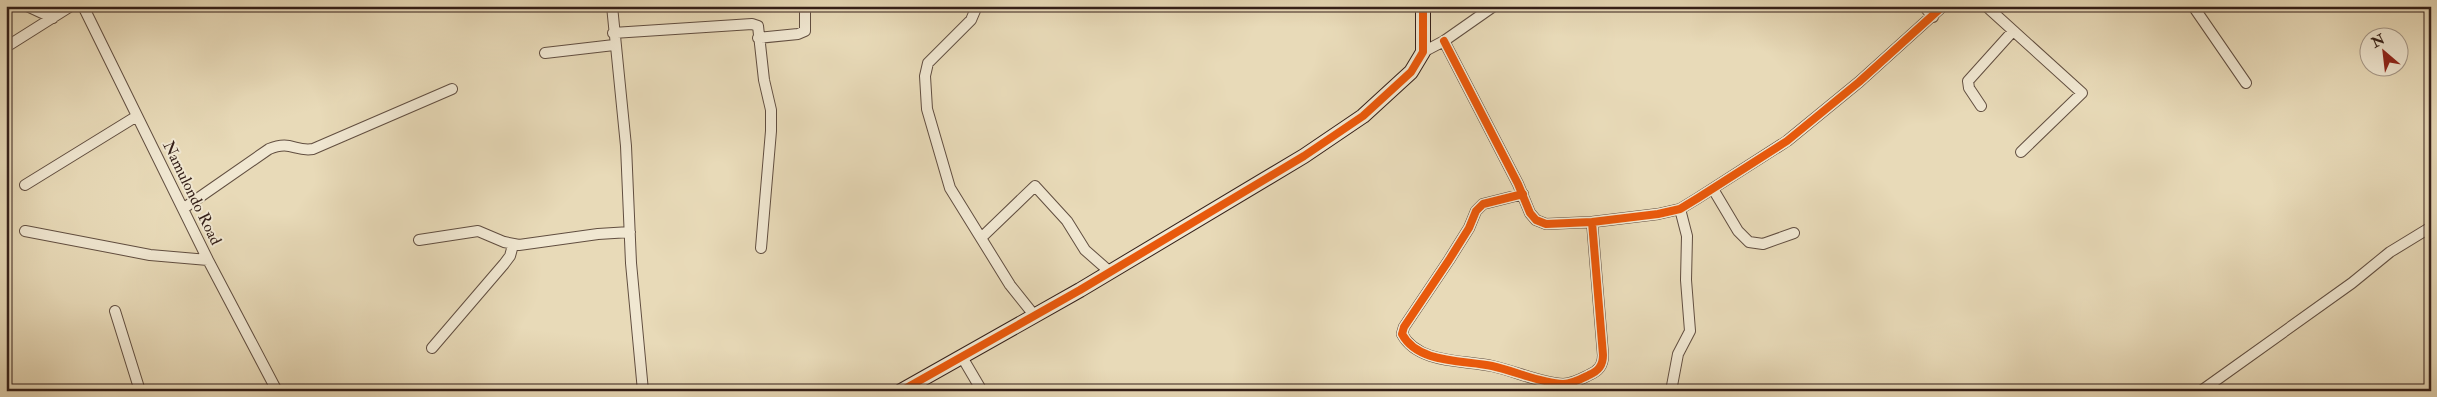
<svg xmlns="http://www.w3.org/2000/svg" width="2437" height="397" font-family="'IM FELL Double Pica',serif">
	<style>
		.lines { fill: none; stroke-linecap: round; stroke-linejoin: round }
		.street-casing { stroke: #614e40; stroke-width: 12 }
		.secondary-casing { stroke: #341f18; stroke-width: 16 }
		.street { stroke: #f0e7d1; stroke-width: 10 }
		.secondary { stroke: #f0e7d1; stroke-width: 14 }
		.cycleway-casing { stroke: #f0e7d1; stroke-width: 11 }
		.cycleway { stroke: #e8590c; stroke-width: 8 }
		.labels { text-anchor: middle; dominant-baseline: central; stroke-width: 4; stroke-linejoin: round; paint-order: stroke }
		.street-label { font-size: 16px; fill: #341f18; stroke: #f0e7d1 }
	</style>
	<rect width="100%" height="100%" fill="#e8dab8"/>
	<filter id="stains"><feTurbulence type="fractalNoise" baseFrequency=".004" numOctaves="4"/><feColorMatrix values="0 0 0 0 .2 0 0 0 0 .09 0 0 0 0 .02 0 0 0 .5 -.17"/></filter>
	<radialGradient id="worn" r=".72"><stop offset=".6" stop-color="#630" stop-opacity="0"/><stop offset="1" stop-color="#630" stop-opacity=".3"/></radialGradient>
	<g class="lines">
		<g class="street-casing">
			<path id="street" d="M27 6 53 18
				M83 6 208 260 277 391
				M612 6 626 146 631 263 643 391
				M977 6 971 20 928 63 925 76 927 109 950 188 1010 285 1034 315
				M1924 6 1933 17
				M1986 6 2082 93 2021 152
				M2193 6 2246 83
				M613 33 752 24 758 26 764 80 771 110V131L761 248
				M758 38 798 34 805 31V6
				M1444 41 1518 184 1530 213 1536 220 1546 224 1592 222 1658 214 1680 209 1698 198 1787 141 1859 82 1943 6
				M6 47 71 6
				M1423 52 1444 41 1494 6
				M545 53 614 45
				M1981 106 1969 88 1968 81 2013 31
				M25 185 137 116
				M1713 189 1738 231 1749 242 1763 244 1794 233
				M1523 194 1483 204 1476 211 1469 228 1449 260 1404 327 1402 334C1418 364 1464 360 1492 366 1515 371 1540 383 1563 384 1572 384 1581 379 1589 375 1598 371 1603 366 1603 355L1592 222
				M184 208 269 149C291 140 295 152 313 149L452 89
				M25 231 150 255 208 260
				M981 238 1035 186 1067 221 1085 250 1110 272
				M419 240 478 231 504 242 519 245 598 234 630 232
				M115 311 140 391
				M432 348 504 264 510 256 513 245
				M962 357 982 391
				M1671 391 1678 354 1690 331 1686 280 1687 236 1680 209
				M2201 391 2352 283 2390 252 2431 227"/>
		</g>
		<g class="secondary-casing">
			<path id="secondary" d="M901 391 1080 290 1304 156 1363 116 1411 72 1423 52V6"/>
		</g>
		<use href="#street" class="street"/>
		<use href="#secondary" class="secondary"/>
		<g class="cycleway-casing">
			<path id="cycleway" d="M1444 41 1518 184 1530 213 1536 220 1546 224 1592 222 1658 214 1680 209 1698 198 1787 141 1859 82 1943 6
				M1523 194 1483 204 1476 211 1469 228 1449 260 1404 327 1402 334C1418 364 1464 360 1492 366 1515 371 1540 383 1563 384 1572 384 1581 379 1589 375 1598 371 1603 366 1603 355L1592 222
				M901 391 1080 290 1304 156 1363 116 1411 72 1423 52V6"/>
		</g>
		<use href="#cycleway" class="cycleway"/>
	</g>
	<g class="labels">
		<g class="street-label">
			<text transform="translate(192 193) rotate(64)">Namulondo Road</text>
		</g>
	</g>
	<rect width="2437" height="397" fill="none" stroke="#e8dab8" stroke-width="25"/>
	<rect x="8" y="8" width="2422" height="382" fill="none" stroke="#341f18" stroke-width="2.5"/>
	<rect x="12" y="12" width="2412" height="372" fill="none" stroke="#341f18"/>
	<g transform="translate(2384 52) rotate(332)"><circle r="24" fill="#f0e7d1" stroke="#a59787"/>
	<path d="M0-4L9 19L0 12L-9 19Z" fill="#8f2418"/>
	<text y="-8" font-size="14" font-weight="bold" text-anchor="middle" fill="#341f18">N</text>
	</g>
	<rect width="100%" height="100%" filter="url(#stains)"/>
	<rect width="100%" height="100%" fill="url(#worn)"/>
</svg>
